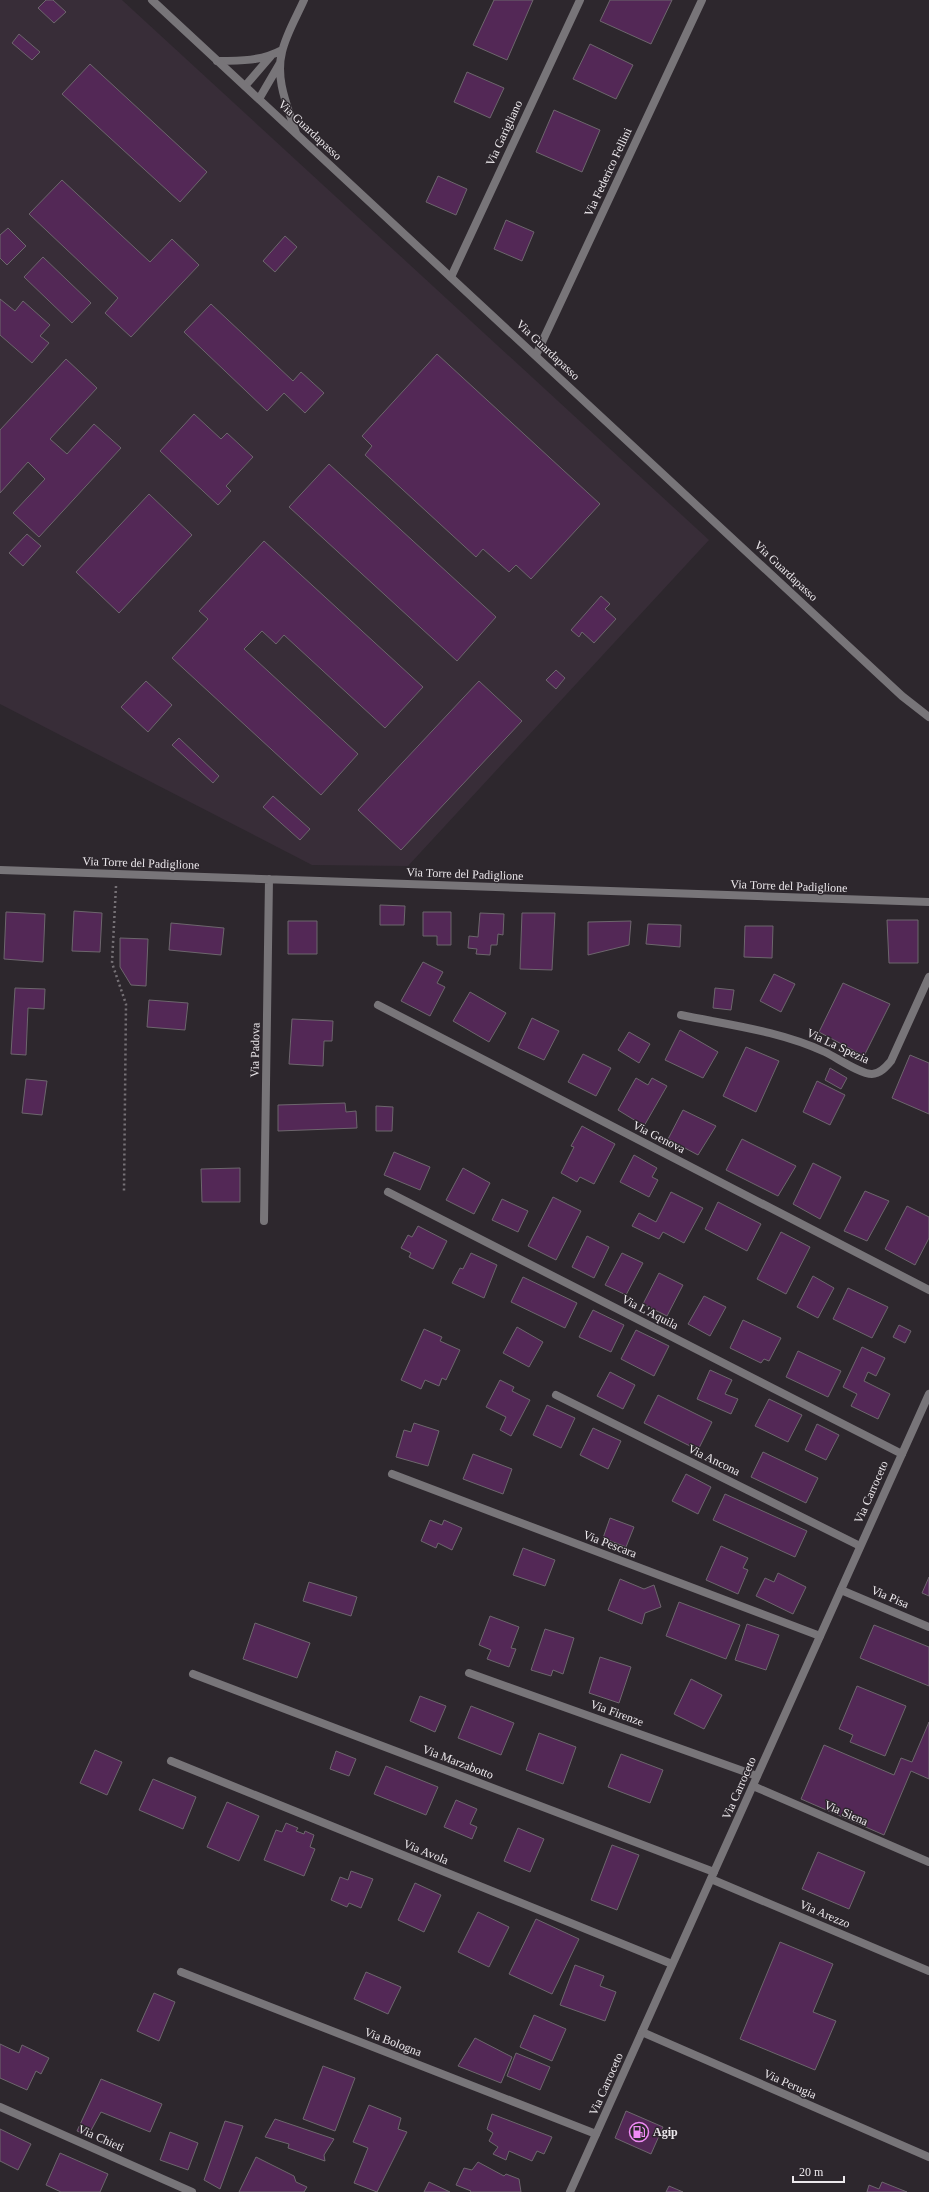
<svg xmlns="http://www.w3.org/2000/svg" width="929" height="2192" font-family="Georgia,serif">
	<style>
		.built { fill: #382d38 }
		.building { fill: #532856; stroke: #6d666d }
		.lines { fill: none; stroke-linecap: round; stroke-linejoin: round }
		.path { stroke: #767176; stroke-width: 2.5; stroke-dasharray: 2 3; stroke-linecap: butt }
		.minor { stroke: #787579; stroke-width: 8 }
		.tertiary { stroke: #787579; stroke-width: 8 }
		.labels { text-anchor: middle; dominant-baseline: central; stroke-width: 3; stroke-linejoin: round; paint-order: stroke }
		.street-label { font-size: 12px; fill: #ece8ec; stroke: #2d272d }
		.poi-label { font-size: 12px; font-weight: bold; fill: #ece8ec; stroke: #2d272d; text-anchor: start }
	</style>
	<rect width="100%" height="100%" fill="#2d272d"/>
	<path class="built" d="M0 0H122L709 540 408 866 312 865 0 704Z"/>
	<path class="building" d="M46 0H53L66 12 54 23 38 8Z
		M494 0H533L507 60 473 45Z
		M610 0H672L651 44 600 21Z
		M19 34 40 52 32 60 12 43Z
		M590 44 633 65 616 99 573 79Z
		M90 64 207 172 180 202 62 94Z
		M467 72 504 88 490 118 454 102Z
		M554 110 600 130 582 172 536 152Z
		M438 176 467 189 456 215 426 202Z
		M62 180 150 262 172 239 199 265 131 337 105 313 118 298 29 214Z
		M506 220 534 232 522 261 494 249Z
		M8 228 26 246 7 265 0 258V235Z
		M285 236 297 247 275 272 263 261Z
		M43 257 91 303 72 323 24 277Z
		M0 299 15 311 23 301 50 325 40 336 49 343 32 363 0 335Z
		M211 304 293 381 301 372 324 393 305 413 284 393 267 411 184 332Z
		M437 354 600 504 531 579 516 565 509 572 483 549 476 557 365 455 372 446 362 436Z
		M66 359 97 388 50 439 67 454 94 424 121 448 39 537 13 513 45 479 28 462 0 493V430Z
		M194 414 221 439 227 433 253 457 226 486 231 491 218 505 160 451Z
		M329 464 496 617 457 661 289 507Z
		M149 494 192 535 119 613 76 572Z
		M27 534 41 546 23 566 9 553Z
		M264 541 423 687 385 728 284 635 276 644 262 631 244 649 358 754 321 795 172 658 208 619 199 611Z
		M601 596 610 604 605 609 616 619 594 643 582 632 579 637 571 630Z
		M556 670 565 678 556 689 546 680Z
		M146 681 172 705 148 732 121 707Z
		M479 681 522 721 401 850 358 810Z
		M179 738 219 776 213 783 172 745Z
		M273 796 310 829 300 840 263 807Z
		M380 905 405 906 404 925H380Z
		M74 911 102 913 100 952 72 951Z
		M6 912 45 914 43 962 4 959Z
		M423 912H451V945H437V936H423Z
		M480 913 504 914 503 935 498 934 497 945H491L490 955 476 954 477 949 468 948 469 936 478 937Z
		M522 913H555L552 970 520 969Z
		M887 920H918V963H889Z
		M288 921H317V954H288Z
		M631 921 629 945 588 955V922Z
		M171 923 224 928 221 955 169 950Z
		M648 924 681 925 680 947 646 944Z
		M745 926H773L772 958 744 957Z
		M120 938 148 939 146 986 131 985 120 967Z
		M423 962 443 972 437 983 445 987 430 1016 401 1001Z
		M774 974 795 984 781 1012 760 1001Z
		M843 983 890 1004 864 1056 819 1032Z
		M15 988 45 989 44 1009 28 1008 26 1055 11 1054Z
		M715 988 734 990 731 1010 713 1008Z
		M470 992 506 1013 489 1042 453 1021Z
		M149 1000 188 1003 185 1030 147 1027Z
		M532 1018 559 1031 544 1060 518 1048Z
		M292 1019 333 1021 332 1041H324L323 1066 289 1064Z
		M680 1030 718 1052 703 1078 665 1060Z
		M629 1032 650 1044 639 1063 618 1050Z
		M746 1047 779 1061 756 1112 723 1096Z
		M583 1054 611 1068 596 1096 568 1082Z
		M910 1055 929 1063V1114L892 1098Z
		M830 1068 847 1078 841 1089 825 1080Z
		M636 1078 648 1085 652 1078 667 1086 644 1126 618 1110Z
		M26 1079 47 1081 42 1115 22 1113Z
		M817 1081 845 1095 830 1125 803 1112Z
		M345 1103 346 1112 356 1111 357 1128 278 1131V1105Z
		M376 1106 393 1107 392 1131H376Z
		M683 1110 716 1126 698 1155 668 1139Z
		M582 1126 615 1144 594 1184 580 1177 577 1182 561 1173 574 1147 571 1146Z
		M742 1139 796 1166 778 1196 726 1170Z
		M394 1152 430 1167 420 1190 384 1175Z
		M634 1155 657 1168 652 1177 658 1180 649 1197 620 1182Z
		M813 1163 841 1177 820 1219 793 1204Z
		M240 1168V1202H202L201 1169Z
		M463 1168 490 1183 474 1214 446 1200Z
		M865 1191 889 1201 867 1241 844 1231Z
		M671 1192 703 1208 684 1243 663 1232 659 1239 632 1226 639 1213 656 1222Z
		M553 1197 581 1211 556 1260 528 1246Z
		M502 1199 528 1211 518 1232 492 1220Z
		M718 1202 761 1224 747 1251 705 1229Z
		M907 1206 929 1217V1238L915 1265 885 1249Z
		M418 1226 447 1241 433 1269 409 1257 411 1253 401 1248 408 1235 412 1237Z
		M781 1232 810 1247 786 1294 757 1279Z
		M587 1236 609 1247 594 1278 572 1267Z
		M471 1253 497 1265 484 1298 452 1283 460 1268 463 1269Z
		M622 1253 643 1263 626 1295 605 1285Z
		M659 1273 683 1285 667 1316 643 1304Z
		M813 1276 834 1288 818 1318 797 1307Z
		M523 1277 577 1303 565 1328 511 1302Z
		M848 1288 888 1307 872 1338 833 1319Z
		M704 1296 726 1307 710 1336 688 1324Z
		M593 1310 624 1325 611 1352 579 1337Z
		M743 1320 781 1338 769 1361 764 1359 761 1363 730 1348Z
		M899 1325 911 1331 905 1343 893 1337Z
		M517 1327 543 1342 529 1367 503 1353Z
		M424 1329 442 1337 440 1341 460 1350 446 1380 442 1378 439 1386 425 1380 421 1389 401 1380Z
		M636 1330 669 1346 654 1376 621 1359Z
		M862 1347 885 1358 876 1376 868 1372 864 1381 890 1394 878 1419 851 1406 857 1394 843 1387Z
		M798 1351 841 1371 828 1397 786 1377Z
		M710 1370 732 1380 725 1394 738 1399 731 1414 697 1399Z
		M610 1372 635 1385 623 1409 597 1396Z
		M500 1380 514 1387 512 1391 530 1400 511 1436 500 1430 506 1417 486 1407Z
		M658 1395 712 1422 698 1450 644 1423Z
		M769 1399 802 1415 788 1442 755 1426Z
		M547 1405 575 1418 561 1448 533 1435Z
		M414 1423 439 1431 428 1466 396 1457 404 1430 411 1432Z
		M817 1424 839 1435 826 1460 805 1450Z
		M593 1428 621 1441 608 1469 580 1455Z
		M763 1452 818 1478 806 1503 751 1477Z
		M473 1454 512 1469 503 1494 463 1479Z
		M686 1474 711 1487 698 1514 672 1501Z
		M725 1494 807 1531 795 1557 713 1520Z
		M610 1518 634 1527 626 1547 603 1538Z
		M430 1520 442 1525 444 1520 462 1528 452 1550 438 1543 436 1548 421 1541Z
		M721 1546 748 1558 743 1568 748 1570 738 1594 706 1580Z
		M523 1548 555 1560 545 1586 513 1575Z
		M778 1573 806 1587 793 1614 756 1596 765 1578 774 1582Z
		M929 1577V1596L922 1593Z
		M620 1579 644 1589 654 1585 661 1607 645 1613 642 1624 608 1610Z
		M309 1582 357 1597 351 1616 303 1601Z
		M679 1602 740 1625 726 1659 666 1636Z
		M490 1616 519 1627 511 1648 516 1649 509 1667 487 1659 491 1650 479 1645Z
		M255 1623 310 1643 297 1678 243 1659Z
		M747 1624 779 1635 766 1670 735 1660Z
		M874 1625 929 1647V1686L860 1658Z
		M545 1629 574 1638 563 1674 553 1670 551 1676 531 1670Z
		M600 1657 631 1667 619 1703 589 1693Z
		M691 1679 722 1695 704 1729 674 1714Z
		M857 1686 906 1706 885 1756 850 1742 853 1735 839 1729Z
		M420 1696 446 1706 435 1732 410 1721Z
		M471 1706 514 1723 501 1755 458 1738Z
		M929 1722V1779L911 1771 884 1835 801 1799 824 1745 894 1775 901 1758 912 1762Z
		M539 1733 576 1747 563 1784 526 1770Z
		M95 1750 122 1762 107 1795 80 1783Z
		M336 1751 356 1759 349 1776 330 1769Z
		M621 1754 663 1770 650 1803 608 1787Z
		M386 1766 438 1787 426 1815 374 1794Z
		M153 1779 196 1797 183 1829 139 1810Z
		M456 1800 477 1809 470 1824 477 1827 472 1839 444 1827Z
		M227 1802 259 1816 239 1861 207 1847Z
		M286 1823 298 1828 296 1831 304 1834 305 1831 314 1835 310 1847 315 1849 304 1876 264 1860 276 1830 282 1832Z
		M518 1828 544 1839 530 1872 504 1861Z
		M612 1845 639 1855 617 1910 591 1900Z
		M818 1852 865 1872 849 1909 802 1889Z
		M351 1871 373 1879 361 1908 349 1903 347 1907 331 1900 340 1877 348 1880Z
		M415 1883 441 1895 424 1932 398 1920Z
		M478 1912 509 1927 489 1967 458 1952Z
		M536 1919 579 1939 552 1994 509 1974Z
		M780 1942 833 1964 813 2012 836 2021 815 2070 740 2039Z
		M575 1965 604 1976 600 1986 616 1992 605 2021 560 2005Z
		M366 1972 401 1987 388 2014 354 1999Z
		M154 1993 175 2002 159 2041 137 2031Z
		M534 2015 566 2029 552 2061 520 2047Z
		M475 2038 512 2057 501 2083 458 2066Z
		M0 2044 19 2053 22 2045 49 2058 41 2074 36 2071 27 2090 0 2078Z
		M516 2053 550 2067 540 2090 507 2076Z
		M323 2066 355 2078 335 2131 303 2119Z
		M101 2079 162 2104 150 2132 101 2112 88 2136 77 2131Z
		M369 2105 401 2118 398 2129 407 2132 377 2192 354 2183 368 2148 353 2142Z
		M626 2111 663 2127 651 2154 615 2138Z
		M492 2114 552 2137 544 2154 537 2151 532 2161 509 2151 506 2160 493 2154 498 2147 489 2141 493 2133 487 2129Z
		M275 2119 334 2139 324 2155 325 2161 288 2148 289 2144 265 2137Z
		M225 2121 243 2126 220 2189 204 2180Z
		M0 2129 31 2144 18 2170 0 2161Z
		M170 2132 198 2143 188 2170 160 2160Z
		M60 2153 108 2174 100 2192H61L46 2185Z
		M256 2157 294 2176 296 2182 307 2187 304 2192H239Z
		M478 2162 504 2176 506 2174 519 2179 521 2192H470L471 2191 456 2185 464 2168 472 2170Z
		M429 2182 450 2192H424Z
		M882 2182 907 2192H867L869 2185 879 2189Z
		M669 2186 683 2192H666Z"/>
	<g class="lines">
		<path class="path" d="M116 886 112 963 126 1004 124 1191"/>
		<path class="minor" d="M217 61C240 61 262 61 282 50
			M245 86 271 56
			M259 99 280 63
			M296 133C288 107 275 80 282 52 286 34 297 16 304 0
			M451 277 580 0
			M536 355 702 0
			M0 870 929 902
			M378 1005 929 1290
			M681 1015C729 1025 780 1031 825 1052 836 1057 860 1074 872 1074 880 1074 886 1067 891 1061L929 977
			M388 1192 902 1454
			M264 1221 269 879
			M556 1395 860 1546
			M392 1474 820 1636
			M841 1590 929 1627
			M469 1673 757 1776
			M193 1674 714 1872
			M171 1761 672 1964
			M753 1786 929 1862
			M711 1879 929 1971
			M181 1972 596 2134
			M642 2032 929 2157
			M0 2107 192 2192"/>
		<path class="tertiary" d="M152 0 902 696 929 717
			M570 2192 929 1394"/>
	</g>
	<defs>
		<g id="fuel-ring" transform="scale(1)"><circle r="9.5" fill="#2d272d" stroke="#f08bf6" stroke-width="1.5"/><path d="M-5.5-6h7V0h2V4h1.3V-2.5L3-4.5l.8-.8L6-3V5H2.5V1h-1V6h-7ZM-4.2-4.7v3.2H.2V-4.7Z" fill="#f08bf6"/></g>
	</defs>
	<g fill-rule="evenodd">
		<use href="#fuel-ring" x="639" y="2132"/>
	</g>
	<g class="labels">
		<g class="street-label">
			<text transform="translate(310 130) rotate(43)">Via Guardapasso</text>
			<text transform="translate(504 133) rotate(-65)">Via Garigliano</text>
			<text transform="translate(608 172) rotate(-65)">Via Federico Fellini</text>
			<text transform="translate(548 350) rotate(43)">Via Guardapasso</text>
			<text transform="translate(786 571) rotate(43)">Via Guardapasso</text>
			<text transform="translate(141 863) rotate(2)">Via Torre del Padiglione</text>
			<text transform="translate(465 874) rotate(2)">Via Torre del Padiglione</text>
			<text transform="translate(789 886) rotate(2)">Via Torre del Padiglione</text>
			<text transform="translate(838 1046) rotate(25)">Via La Spezia</text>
			<text transform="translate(255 1050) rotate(-89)">Via Padova</text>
			<text transform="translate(659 1137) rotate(27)">Via Genova</text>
			<text transform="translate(650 1312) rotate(27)">Via L'Aquila</text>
			<text transform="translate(714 1460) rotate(26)">Via Ancona</text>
			<text transform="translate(871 1492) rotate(-66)">Via Carroceto</text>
			<text transform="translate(610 1544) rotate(21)">Via Pescara</text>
			<text transform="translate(890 1597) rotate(23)">Via Pisa</text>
			<text transform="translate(617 1713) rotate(20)">Via Firenze</text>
			<text transform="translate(458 1762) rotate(21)">Via Marzabotto</text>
			<text transform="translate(739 1788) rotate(-66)">Via Carroceto</text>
			<text transform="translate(846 1813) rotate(23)">Via Siena</text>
			<text transform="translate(426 1852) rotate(22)">Via Avola</text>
			<text transform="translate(825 1914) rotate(23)">Via Arezzo</text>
			<text transform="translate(393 2042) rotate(21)">Via Bologna</text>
			<text transform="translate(606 2084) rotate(-66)">Via Carroceto</text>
			<text transform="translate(790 2084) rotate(24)">Via Perugia</text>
			<text transform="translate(101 2138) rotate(24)">Via Chieti</text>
		</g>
		<g class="poi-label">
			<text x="653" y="2132">Agip</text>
		</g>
	</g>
	<path d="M793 2176v6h51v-6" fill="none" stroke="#ece8ec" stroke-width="2"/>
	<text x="799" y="2176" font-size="12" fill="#ece8ec" stroke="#2d272d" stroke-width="3" paint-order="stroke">20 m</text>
</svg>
